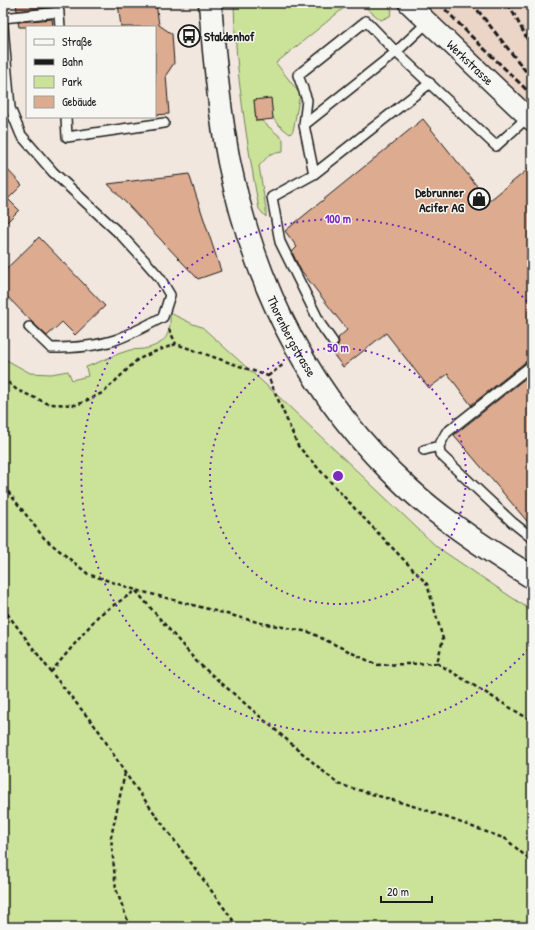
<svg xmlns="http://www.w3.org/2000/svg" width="535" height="930" font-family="'Patrick Hand',sans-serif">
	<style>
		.built { fill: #ebd5c7 }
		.green { fill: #cbe399; stroke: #74805a }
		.building { fill: #ddab90; stroke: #1c1c1c }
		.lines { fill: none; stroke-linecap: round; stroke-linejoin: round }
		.lane-casing { stroke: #1c1c1c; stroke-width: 12 }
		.street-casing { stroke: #1c1c1c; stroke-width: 22 }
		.primary-casing { stroke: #1c1c1c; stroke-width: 25 }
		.path { stroke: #1c1c1c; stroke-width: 2.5; stroke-dasharray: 4 3; stroke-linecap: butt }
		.lane { stroke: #f6f6f2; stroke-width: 9 }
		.street { stroke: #f6f6f2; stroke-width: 19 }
		.primary { stroke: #f6f6f2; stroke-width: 22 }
		.rail { stroke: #1c1c1c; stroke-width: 3; stroke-dasharray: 6 3; stroke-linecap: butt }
		.ring { fill: none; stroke: #7b2cbf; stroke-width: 2; stroke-dasharray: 2 4 }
		.labels { text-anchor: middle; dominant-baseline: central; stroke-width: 3; stroke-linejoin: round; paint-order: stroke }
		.poi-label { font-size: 13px; font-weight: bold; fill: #1c1c1c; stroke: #f6f6f2; text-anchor: start }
		.street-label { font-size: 13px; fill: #1c1c1c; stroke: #f6f6f2 }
		.centre { fill: #7b2cbf; stroke: #f6f6f2; stroke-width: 2 }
		.ring-label { font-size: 12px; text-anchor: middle; font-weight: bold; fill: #7b2cbf; stroke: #f6f6f2; stroke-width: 3; stroke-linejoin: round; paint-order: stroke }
	</style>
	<rect width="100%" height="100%" fill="#f1e7de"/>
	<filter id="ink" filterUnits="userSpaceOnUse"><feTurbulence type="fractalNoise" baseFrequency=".025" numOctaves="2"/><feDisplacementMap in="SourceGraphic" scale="8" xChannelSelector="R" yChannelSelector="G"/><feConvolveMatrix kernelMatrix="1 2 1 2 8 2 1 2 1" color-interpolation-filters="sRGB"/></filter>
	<g filter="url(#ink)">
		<path class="built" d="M424 3H532V110L465 47Z"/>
		<path class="green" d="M234 3H350L276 63 300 94 293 131 290 134C271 119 273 122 271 99L254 100 256 121H262L283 139V152L270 154 259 166 266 209V217L259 209C247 141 235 72 234 3Z
			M360 3H385L392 10 390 16 381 20Z
			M170 313 193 324 202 327 276 394 437 547 532 611V927H3V358L30 373 51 374 68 371 72 380 88 376 86 367C101 362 115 354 130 350 136 349 142 350 148 348 168 343 171 331 170 313Z"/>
		<path class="building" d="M16 3H50L51 7 17 11Z
			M118 3H156L159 25 172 34 174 63 166 75 169 114 155 115V27H121Z
			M52 19 53 27H19L18 22Z
			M271 98 273 119 256 121 254 100Z
			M423 119 489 201 532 166V359L528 360 471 405 448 374 429 388 386 333 343 367 327 346 333 348 337 347 339 342 338 338 347 330 300 269 292 252 297 247 285 231Z
			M3 165 22 185 8 199 19 210 3 226Z
			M189 174 221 271 198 279 108 184Z
			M39 237 105 306 75 335 62 322 47 336 31 321 3 292V272Z
			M532 373V527L454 435Z"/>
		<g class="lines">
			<g class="lane-casing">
				<path id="lane" d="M58 3 60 27
					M3 18 59 12
					M428 22 396 52 496 146 528 117
					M3 26 10 108 21 135 53 172 121 235 145 261 160 278 170 295 163 317C148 325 132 334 115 340 97 346 70 348 51 348L29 327
					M66 117 67 137 164 123
					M304 125 396 52 366 21 298 75 307 100 304 125 314 174 430 83
					M314 174 272 197 280 242 321 325 333 342
					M532 365 446 433 439 446 440 454 512 522 532 538
					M424 450 439 446"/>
			</g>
			<g class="street-casing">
				<g id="street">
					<path id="s1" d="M408 3 532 121"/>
				</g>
			</g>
			<g class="primary-casing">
				<g id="primary">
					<path id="s2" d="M210 3C214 56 219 110 229 162 256 290 311 399 408 488 445 522 489 551 532 577"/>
				</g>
			</g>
			<path class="path" d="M169 329 176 344
				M268 376 284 364
				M3 378 17 390 49 404 77 405 104 392 137 360 154 352 176 344 268 376 298 446 357 511 427 584 443 639 437 663 377 665 309 632 261 623 136 590 88 574 44 538 3 485
				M136 591 197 662 338 784 423 809 506 839 532 862
				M3 608 51 672 99 731 125 773 238 927
				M437 663 532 721
				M51 672 99 615 135 591
				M125 773 111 837 116 889 130 927"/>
			<use href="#lane" class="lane"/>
			<use href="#street" class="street"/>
			<use href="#primary" class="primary"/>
			<path class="rail" d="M439 3 470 35 532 95
				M472 3 532 79
				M508 3 532 48
				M531 3 532 7"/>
		</g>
	</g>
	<g class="ring">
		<circle cx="338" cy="476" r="128"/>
		<path d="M532 645A257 257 0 1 1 532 307"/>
	</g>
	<defs>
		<g id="bus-ring" transform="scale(1.15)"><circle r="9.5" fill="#f6f6f2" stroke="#1c1c1c" stroke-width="1.5"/><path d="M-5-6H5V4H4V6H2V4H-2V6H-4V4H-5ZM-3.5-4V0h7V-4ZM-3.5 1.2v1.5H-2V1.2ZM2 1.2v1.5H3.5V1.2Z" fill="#1c1c1c"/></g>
		<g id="shop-ring" transform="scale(1.15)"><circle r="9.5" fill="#f6f6f2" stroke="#1c1c1c" stroke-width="1.5"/><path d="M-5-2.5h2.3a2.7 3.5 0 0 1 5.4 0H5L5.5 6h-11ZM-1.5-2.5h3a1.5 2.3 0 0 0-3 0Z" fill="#1c1c1c"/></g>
	</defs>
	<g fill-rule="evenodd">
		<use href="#bus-ring" x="189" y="36"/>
		<use href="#shop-ring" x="479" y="199"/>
	</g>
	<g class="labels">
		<g class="poi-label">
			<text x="204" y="36">Staldenhof</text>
			<text x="464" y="192" text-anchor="end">Debrunner<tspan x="464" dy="15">Acifer AG</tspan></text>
		</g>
		<g class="street-label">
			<text stroke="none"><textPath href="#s1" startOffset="86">Werkstrasse</textPath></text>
			<text stroke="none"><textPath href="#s2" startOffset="346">Thorenbergstrasse</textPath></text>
		</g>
	</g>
	<circle cx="338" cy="476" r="6" class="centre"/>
	<g class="ring-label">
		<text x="338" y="223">100 m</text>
		<text x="338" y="352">50 m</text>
	</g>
	<rect width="535" height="930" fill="none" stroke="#f6f6f2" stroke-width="16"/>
	<rect x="8" y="8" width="519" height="914" fill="none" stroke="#1c1c1c" stroke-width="1.5" filter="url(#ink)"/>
	<rect x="26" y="26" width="130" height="92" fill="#f6f6f2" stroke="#9f9f9c"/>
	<rect x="34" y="39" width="20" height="6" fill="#f6f6f2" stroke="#9f9f9c"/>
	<text x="62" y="46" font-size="12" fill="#1c1c1c">Straße</text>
	<rect x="34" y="59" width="20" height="6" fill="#1c1c1c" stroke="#9f9f9c"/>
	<text x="62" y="66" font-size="12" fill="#1c1c1c">Bahn</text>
	<rect x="34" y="76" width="20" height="12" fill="#cbe399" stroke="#9f9f9c"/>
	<text x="62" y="86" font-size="12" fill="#1c1c1c">Park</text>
	<rect x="34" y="96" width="20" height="12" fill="#ddab90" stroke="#9f9f9c"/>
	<text x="62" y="106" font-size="12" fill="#1c1c1c">Gebäude</text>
	<path d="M381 896v6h51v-6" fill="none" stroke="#1c1c1c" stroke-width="2"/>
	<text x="387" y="896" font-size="12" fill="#1c1c1c" stroke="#f6f6f2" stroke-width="3" paint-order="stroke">20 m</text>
</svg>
